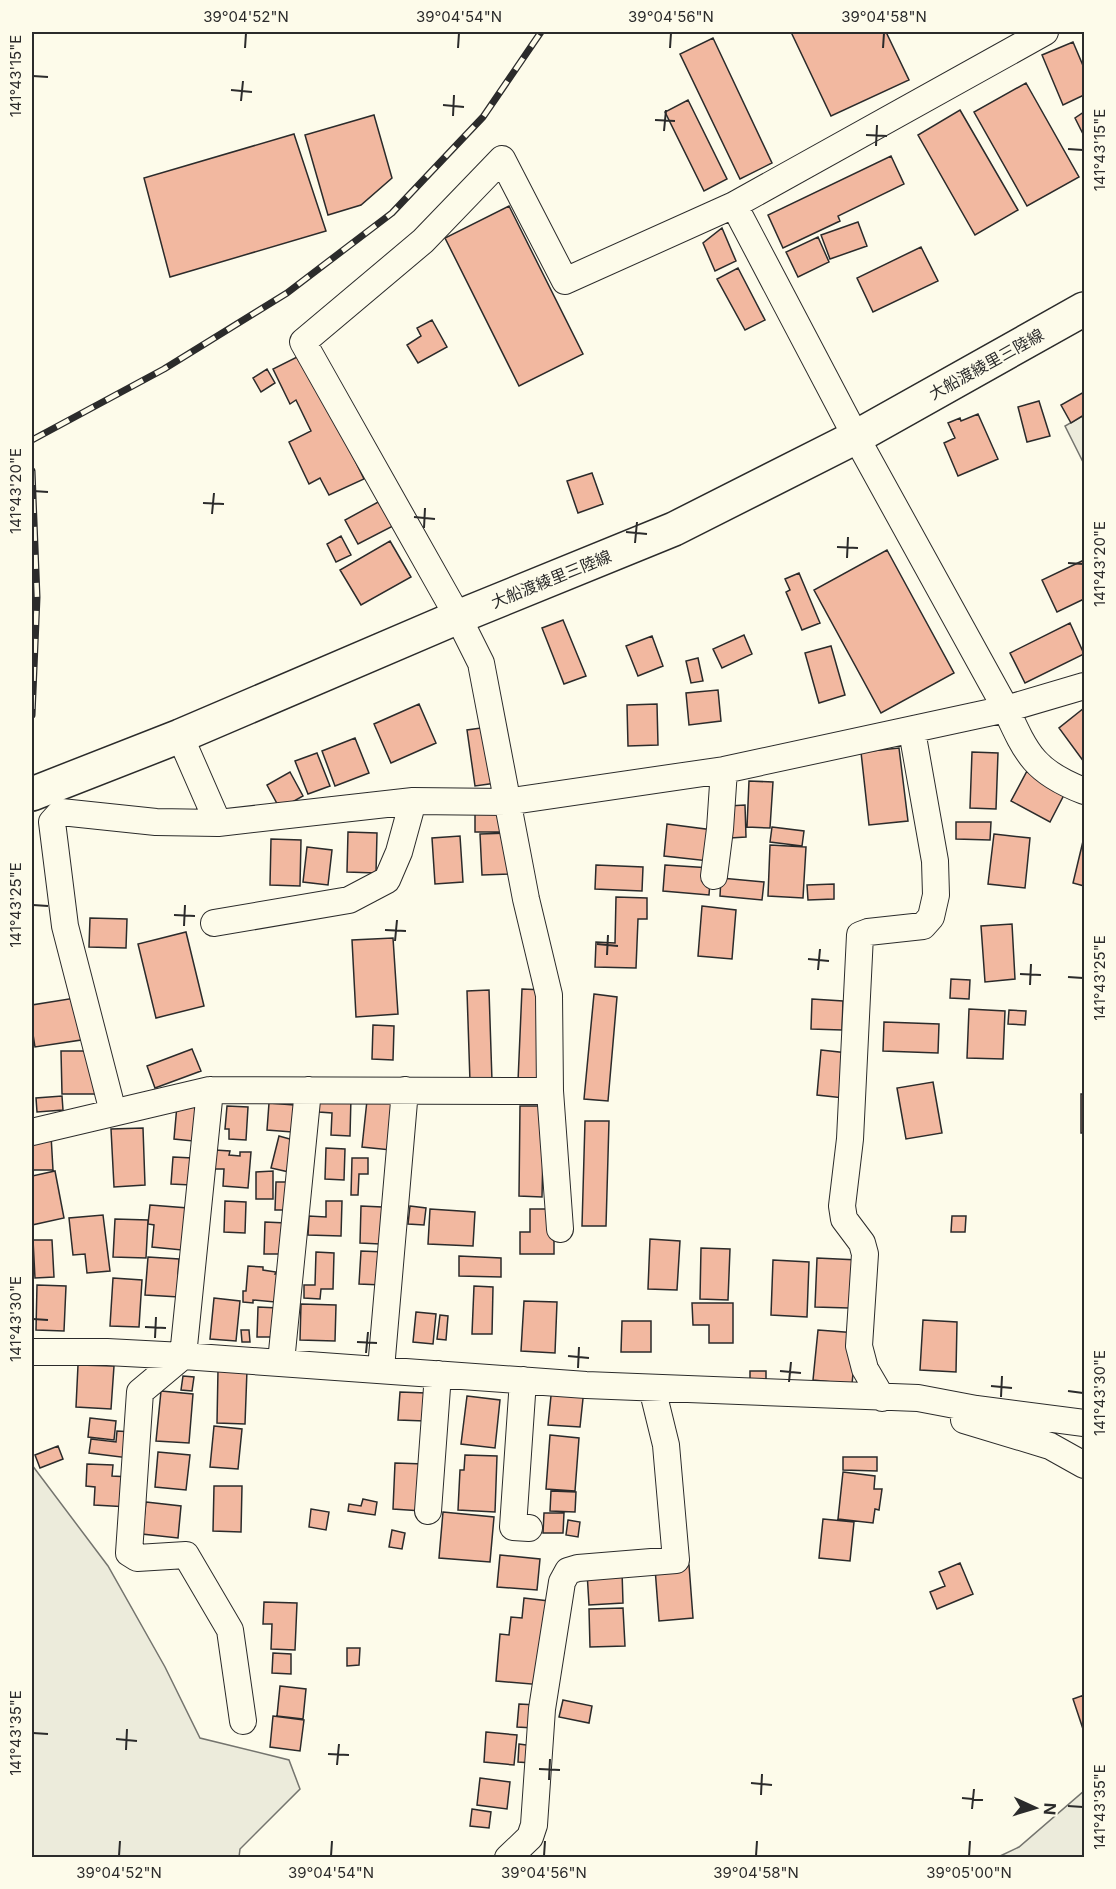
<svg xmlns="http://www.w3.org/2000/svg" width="1116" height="1889" font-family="Inter,'Noto Sans JP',sans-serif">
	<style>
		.green { fill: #ecebdb; stroke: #74746e; stroke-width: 1.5 }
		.building { fill: #f2b8a0; stroke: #2b2b2b; stroke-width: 1.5 }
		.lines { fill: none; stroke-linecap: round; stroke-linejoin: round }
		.minor-casing { stroke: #2b2b2b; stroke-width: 28 }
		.major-casing { stroke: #2b2b2b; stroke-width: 36 }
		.minor { stroke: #fdfbea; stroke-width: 26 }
		.major { stroke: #fdfbea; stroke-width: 33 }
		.rail-casing { stroke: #2b2b2b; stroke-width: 7 }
		.rail { stroke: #fdfbea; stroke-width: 4.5; stroke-dasharray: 14; stroke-linecap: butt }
		.ticks { fill: none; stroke: #2b2b2b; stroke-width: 2 }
		.labels { text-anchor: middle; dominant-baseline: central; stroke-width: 4.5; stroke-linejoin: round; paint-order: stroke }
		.street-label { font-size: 16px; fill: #2b2b2b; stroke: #fdfbea }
		.neatline { fill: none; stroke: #2b2b2b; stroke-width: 2 }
		.ticks-label { font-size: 15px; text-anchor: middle; fill: #2b2b2b }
	</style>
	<rect width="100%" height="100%" fill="#fdfbea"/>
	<path class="green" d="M1084 415V464L1065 426Z
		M32 1465 108 1566 165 1667 200 1738 289 1760 300 1789 240 1849 239 1857H32Z
		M1084 1791V1857H998L1019 1847Z"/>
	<path class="building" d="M791 32H886L909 80 831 116Z
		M713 38 772 163 740 179 680 54Z
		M1073 42 1084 68V95L1063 105 1042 55Z
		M1026 83 1079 177 1027 206 974 112Z
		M688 100 727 179 704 191 665 112Z
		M960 110 1018 210 975 235 918 135Z
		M1084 112V136L1075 118Z
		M374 115 392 178 361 205 328 215 305 135Z
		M294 134 326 231 170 277 144 178Z
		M891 156 904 184 838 216 840 221 783 248 768 215Z
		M509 206 583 354 519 386 445 238Z
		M858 222 867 246 830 259 821 235Z
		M722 228 736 261 715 271 703 243Z
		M818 237 829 262 798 277 786 252Z
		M921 247 938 281 873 312 857 278Z
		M738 268 765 320 745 330 717 279Z
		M432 320 447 347 418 363 407 345 421 336 417 328Z
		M303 354 364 479 329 495 320 478 309 484 289 442 311 431 296 400 290 404 273 369Z
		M267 369 275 383 261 392 253 378Z
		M1084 392V415L1071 423 1061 405Z
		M1039 401 1050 436 1027 442 1018 407Z
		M978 414 998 459 958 476 944 443 955 438 948 423 960 418 961 421Z
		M592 473 603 504 578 513 567 481Z
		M380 501 393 526 358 544 345 520Z
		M341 536 351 555 336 562 327 544Z
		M390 541 411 577 361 605 340 570Z
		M887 550 954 673 881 713 814 590Z
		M1084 560V599L1057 612 1042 580Z
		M799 573 820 623 802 630 786 592 790 590 785 579Z
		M563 620 586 676 564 684 542 628Z
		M1070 623 1084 654 1025 683 1010 653Z
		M744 635 752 654 722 668 713 649Z
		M652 636 663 666 638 676 626 646Z
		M831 646 845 695 819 703 805 653Z
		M698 658 703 681 691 683 686 661Z
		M718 690 721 721 689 725 686 693Z
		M419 704 436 743 391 763 374 724Z
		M657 704 658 745 628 746 627 705Z
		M1084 708V762L1059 728Z
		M488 727 496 783 475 786 467 730Z
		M355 738 369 773 335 786 322 751Z
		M899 748 908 821 869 825 861 752Z
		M972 752 998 753 996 809 970 808Z
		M317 753 330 786 308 794 295 761Z
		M1027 771 1066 791 1050 822 1011 801Z
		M290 772 303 796 280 809 267 785Z
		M749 781 773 782 770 828 747 827Z
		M745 805 746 837 730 838 728 806Z
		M475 810H505V832H475Z
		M956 822H991L990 840 956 839Z
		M667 824 713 830 709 861 664 856Z
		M772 827 804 831 802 846 770 842Z
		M348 832 377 833 376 873 347 872Z
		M510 833 511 874 482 875 480 834Z
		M994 834 1030 838 1025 888 988 884Z
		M460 836 463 882 435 884 432 838Z
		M1084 837V886L1073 883Z
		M271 839 301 840 300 886 270 885Z
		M770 845 806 847 803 898 768 896Z
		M307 847 332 850 328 885 303 882Z
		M596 865 643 867 642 891 595 889Z
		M665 865 711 868 709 895 663 891Z
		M721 878 764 882 762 900 720 896Z
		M834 884V899L808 900 807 885Z
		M616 897 647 898V919H638L636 968 595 967 596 942 615 943Z
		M702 906 736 910 732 959 698 956Z
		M90 918 127 919 126 948 89 947Z
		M1012 924 1015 979 985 982 981 926Z
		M186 932 204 1006 156 1018 138 944Z
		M393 938 398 1014 356 1017 352 940Z
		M951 979 970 980 969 999 950 998Z
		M522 989 545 990 541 1082 518 1081Z
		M489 990 492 1081 470 1082 467 991Z
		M594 994 617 997 608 1101 584 1099Z
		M75 998 81 1040 35 1047 32 1028V1005Z
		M812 999 843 1001 842 1030 811 1029Z
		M969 1009 1005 1011 1003 1059 967 1058Z
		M1009 1010 1026 1011 1025 1025 1008 1024Z
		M884 1022 939 1024 938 1053 883 1051Z
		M373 1025 394 1026 393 1060 372 1059Z
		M192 1049 201 1071 155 1088 147 1066Z
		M821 1050 848 1053 844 1098 817 1095Z
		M61 1051H94L95 1094H62Z
		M933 1082 942 1133 906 1139 897 1088Z
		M368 1091 396 1094 391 1150 362 1147Z
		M1081 1094H1084V1133H1081Z
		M62 1096 63 1110 37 1112 36 1098Z
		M319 1096 351 1097 350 1136 331 1135 332 1113 319 1112Z
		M269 1103 294 1105 292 1132 267 1130Z
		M177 1105 197 1107 193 1141 174 1139Z
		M227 1106 248 1107 246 1140 229 1139V1129H225Z
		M520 1106H544L542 1197 519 1196Z
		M585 1121H609L606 1226H582Z
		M143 1128 145 1185 114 1187 111 1129Z
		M32 1135H51L53 1170H32Z
		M279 1136 297 1141 289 1172 271 1168Z
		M326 1148 345 1149 344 1180 325 1179Z
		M215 1150 230 1151 229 1155 240 1156V1152H251L248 1188 223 1186 224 1169H213Z
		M173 1157 192 1158 191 1185 171 1184Z
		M352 1158H368V1174H359L358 1195H351Z
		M55 1171 64 1218 32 1225V1176Z
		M273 1171V1199H256V1172Z
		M276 1182H288V1210H275Z
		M225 1201 246 1202 245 1233 224 1232Z
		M326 1201H342L341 1236 308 1235 309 1216 326 1217Z
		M150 1205 188 1208 182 1250 152 1247 154 1225 148 1224Z
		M361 1206 382 1207 380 1244 360 1243Z
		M410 1206 426 1208 424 1225 408 1224Z
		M430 1209 475 1212 473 1246 428 1244Z
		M530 1209H554V1254H520V1232H530Z
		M103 1215 110 1271 87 1273 85 1254 73 1255 69 1218Z
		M952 1216H966L965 1232H951Z
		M115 1219 148 1220 146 1258 113 1257Z
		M265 1222 286 1223 285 1254H264Z
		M650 1239 680 1241 677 1290 648 1289Z
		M33 1240H52L54 1277 35 1278Z
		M701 1248 730 1249 728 1300 700 1299Z
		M361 1251 384 1252 382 1285 359 1284Z
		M316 1252 334 1253 333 1289H321L320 1299 304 1298V1285H315Z
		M459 1256 501 1258V1277L459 1276Z
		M148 1257 179 1259 178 1274 181 1275 179 1297 145 1295Z
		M817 1258 858 1260 849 1308 815 1307Z
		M773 1260 809 1262 807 1317 771 1315Z
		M248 1266 263 1267V1270L276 1272 275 1274H278L275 1302 253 1300V1303L243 1302V1291H246Z
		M113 1278 142 1280 139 1327 110 1326Z
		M37 1285 66 1286 64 1331 36 1330Z
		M474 1286 493 1287 492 1334H472Z
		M214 1298 240 1301 236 1341 210 1339Z
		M524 1301 557 1302 555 1353 521 1351Z
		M692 1303H733V1343H709V1325H693Z
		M301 1304 336 1305 335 1341 300 1340Z
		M258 1307 278 1308 277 1337H257Z
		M416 1312 436 1314 433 1344 413 1342Z
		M440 1315 448 1316 446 1340 437 1339Z
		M923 1320 957 1322 956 1372 920 1370Z
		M622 1321H651V1352H621Z
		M241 1330H249L250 1342H242Z
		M818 1330 857 1333 852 1384 813 1380Z
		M78 1365 114 1366 111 1409 76 1407Z
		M218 1370H247L245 1424 217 1423Z
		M750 1371H766V1382L750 1381Z
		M183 1376 194 1377 192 1391 181 1390Z
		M552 1386 584 1389 580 1427 548 1425Z
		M161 1391 193 1394 189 1443 156 1441Z
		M400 1392 426 1393 425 1421 398 1420Z
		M467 1396 500 1400 495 1448 461 1444Z
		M90 1418 116 1421 114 1440 88 1437Z
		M214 1426 242 1429 238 1469 210 1467Z
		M117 1431 132 1432 129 1458 89 1453 91 1439 116 1442Z
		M550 1435 579 1438 575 1491 546 1489Z
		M58 1446 63 1459 40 1468 35 1455Z
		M158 1452 190 1455 186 1490 155 1487Z
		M465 1455 497 1456 495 1512 458 1510 460 1470H464Z
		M843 1457H877V1471L843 1470Z
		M395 1463 424 1464 422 1511 393 1509Z
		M87 1464 113 1465 112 1476 130 1477 129 1507 94 1505 95 1487 86 1486Z
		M843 1472 875 1476 874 1489H882L879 1510 875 1509 873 1523 838 1519Z
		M214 1486H242L241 1532 213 1531Z
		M551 1491 576 1492 575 1512 550 1511Z
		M363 1499 377 1502 375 1515 348 1511 349 1504 361 1506Z
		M146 1502 181 1506 178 1538 142 1534Z
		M311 1509 329 1512 326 1530 309 1527Z
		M443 1512 494 1517 490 1562 439 1558Z
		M544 1513H564L563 1533H543Z
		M823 1519 854 1522 850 1561 819 1558Z
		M568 1520 580 1522 578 1537 566 1535Z
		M392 1530 405 1533 402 1549 389 1547Z
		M500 1555 540 1559 537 1590 497 1587Z
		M960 1563 973 1594 937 1609 930 1592 945 1586 939 1572Z
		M689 1565 693 1618 659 1621 655 1568Z
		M622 1571 623 1603 589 1605 587 1572Z
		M524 1598 549 1601 543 1685 496 1681 500 1634 509 1635 511 1617 522 1618Z
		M264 1602 297 1603 295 1650 271 1649 272 1624H263Z
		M623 1608 625 1646 590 1647 589 1609Z
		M347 1648H360L359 1665 347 1666Z
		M273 1653 291 1654V1674L272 1673Z
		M280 1686 306 1689 303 1719 277 1716Z
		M1084 1695V1732L1073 1699Z
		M563 1700 592 1706 589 1723 559 1717Z
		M519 1704 537 1705 534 1728 517 1727Z
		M273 1716 304 1720 300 1751 270 1747Z
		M486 1732 517 1735 514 1765 484 1762Z
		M519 1744 533 1746 531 1763 518 1762Z
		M480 1778 510 1782 507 1809 477 1805Z
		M472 1809 491 1812 489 1828 470 1826Z"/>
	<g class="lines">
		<g class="minor-casing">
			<path id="minor" d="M734 205 856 437 1006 709C1027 755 1035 772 1084 791
				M180 736 218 823 413 801 506 802 724 770 1006 709 1084 686
				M714 876 720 829 724 770
				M214 923 349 900 387 880 399 852 413 801
				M210 1090 183 1356 140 1392 129 1553 137 1558 186 1555 230 1630 243 1721
				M550 1091 560 1229
				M113 1112 65 926 52 822 61 812 156 822 218 823
				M32 1132 210 1090 550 1091 549 995 526 899 481 663 458 617 303 342 423 241 502 159 565 281 734 205 1045 32
				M32 1352H107L183 1356 586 1385 918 1398 976 1409 1084 1423
				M281 1362 308 1090
				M381 1369 405 1090
				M523 1380 513 1527 529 1528
				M882 1398 865 1369 859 1346 865 1254 862 1243 844 1219 842 1206 850 1139 860 935 868 932 923 926 931 917 936 895 935 861 912 731
				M964 1420 1050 1446 1084 1465
				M428 1511 438 1374
				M508 1858 530 1837 534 1825 542 1709 562 1582 568 1571 578 1568 676 1560 666 1445 652 1388"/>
		</g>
		<g class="major-casing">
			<path id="major" d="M32 794 180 736 458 617 674 529 856 437 1084 309"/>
		</g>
		<use href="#minor" class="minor"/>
		<use href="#major" class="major"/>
		<g class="rail-casing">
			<path id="rail" d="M32 440 164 369 287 293 392 213 483 117 541 32
				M32 471 37 597 32 715"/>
		</g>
		<use href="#rail" class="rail"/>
	</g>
	<path class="ticks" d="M245 48 246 33M458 48 459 33M670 48 671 33M883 48 884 33M33 76 48 77M231 90 252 92M241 101 243 81M443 105 464 107M453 116 454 95M655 120 675 121M664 131 666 110M866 135 887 136M876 146 877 125M1068 149 1083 150M33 491 48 492M203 503 224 504M212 514 214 493M414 517 435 519M424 528 425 508M626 532 647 534M635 543 637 522M837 547 858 548M847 558 848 537M1068 563 1083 564M33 905 48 906M174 915 195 916M184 926 185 905M385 930 406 931M395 941 397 920M597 944 618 946M607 955 608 935M808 959 829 961M818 970 820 949M1020 974 1041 975M1068 977 1083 978M1030 985 1031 964M33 1319 48 1320M145 1327 166 1328M155 1338 156 1317M357 1342 377 1343M366 1353 368 1332M568 1356 589 1358M578 1368 579 1347M780 1371 801 1373M789 1382 791 1362M991 1386 1012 1388M1068 1391 1083 1393M1001 1397 1002 1376M33 1733 48 1734M116 1739 137 1741M126 1750 127 1729M328 1754 349 1755M337 1765 339 1744M539 1769 560 1770M549 1780 550 1759M751 1783 772 1785M761 1795 762 1774M962 1798 983 1800M1068 1806 1083 1807M972 1809 974 1789M119 1856 120 1841M331 1856 332 1841M544 1856 545 1841M756 1856 757 1841M969 1856 970 1841"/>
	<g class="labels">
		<g class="street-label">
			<text transform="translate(986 364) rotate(-29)">大船渡綾里三陸線</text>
			<text transform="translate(551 579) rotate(-22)">大船渡綾里三陸線</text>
		</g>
	</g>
	<rect width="1116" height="1889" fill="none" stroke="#fdfbea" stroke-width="66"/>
	<g transform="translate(1035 1808) rotate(94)" stroke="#fdfbea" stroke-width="4.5" paint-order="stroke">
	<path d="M0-4.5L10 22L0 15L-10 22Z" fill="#2b2b2b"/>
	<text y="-9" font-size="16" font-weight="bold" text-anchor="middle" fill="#2b2b2b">N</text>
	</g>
	<rect x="33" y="33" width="1050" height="1823" class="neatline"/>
	<g class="ticks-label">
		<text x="246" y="22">39°04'52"N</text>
		<text x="459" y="22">39°04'54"N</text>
		<text x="671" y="22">39°04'56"N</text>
		<text x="884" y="22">39°04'58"N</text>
		<text transform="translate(16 76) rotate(-90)" y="5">141°43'15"E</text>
		<text transform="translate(1100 150) rotate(-90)" y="5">141°43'15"E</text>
		<text transform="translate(16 491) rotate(-90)" y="5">141°43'20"E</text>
		<text transform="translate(1100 564) rotate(-90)" y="5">141°43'20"E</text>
		<text transform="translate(16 905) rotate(-90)" y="5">141°43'25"E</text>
		<text transform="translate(1100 978) rotate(-90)" y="5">141°43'25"E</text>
		<text transform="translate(16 1319) rotate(-90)" y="5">141°43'30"E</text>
		<text transform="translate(1100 1393) rotate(-90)" y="5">141°43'30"E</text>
		<text transform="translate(16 1733) rotate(-90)" y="5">141°43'35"E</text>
		<text transform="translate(1100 1807) rotate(-90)" y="5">141°43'35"E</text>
		<text x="119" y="1878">39°04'52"N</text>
		<text x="331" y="1878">39°04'54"N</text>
		<text x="544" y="1878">39°04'56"N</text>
		<text x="756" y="1878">39°04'58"N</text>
		<text x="969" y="1878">39°05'00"N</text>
	</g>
</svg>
